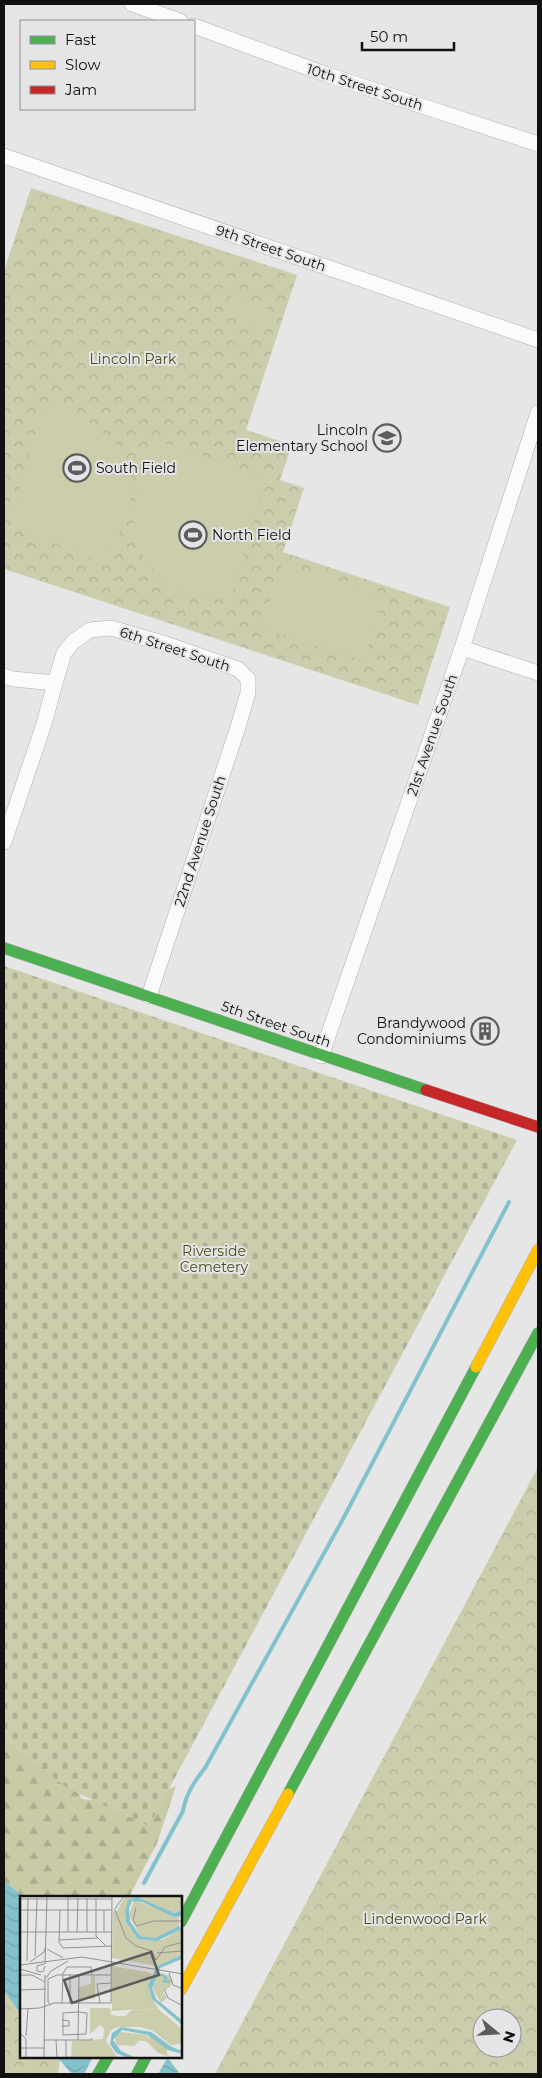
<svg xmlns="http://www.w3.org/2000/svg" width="542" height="2078" font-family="Montserrat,sans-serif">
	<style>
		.forest { fill: url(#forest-firs) }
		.cemetery { fill: url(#cemetery-stones) }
		.park { fill: url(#park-crowns); fill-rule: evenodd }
		.pitch { fill: #cccdad }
		.water { fill: url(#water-waves) }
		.pier { fill: #e6e6e7 }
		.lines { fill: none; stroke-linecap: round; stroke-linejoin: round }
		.stream { stroke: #83c2cc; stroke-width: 4 }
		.street-casing { stroke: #aeaeaf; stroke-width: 16 }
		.fast-casing { stroke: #aeaeaf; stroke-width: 12 }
		.slow-casing { stroke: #aeaeaf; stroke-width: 12 }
		.jam-casing { stroke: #aeaeaf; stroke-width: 12 }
		.street { stroke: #fbfbfb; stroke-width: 15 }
		.fast { stroke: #4caf50; stroke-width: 11 }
		.slow { stroke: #ffc107; stroke-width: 11 }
		.jam { stroke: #c62828; stroke-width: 11 }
		.labels { text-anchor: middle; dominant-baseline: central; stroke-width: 4; stroke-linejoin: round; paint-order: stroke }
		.street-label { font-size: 14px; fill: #111112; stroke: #e5e5e8 }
		.park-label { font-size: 14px; fill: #4b4c1a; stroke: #e5e5e8 }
		.poi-label { font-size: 14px; fill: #111112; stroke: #e5e5e8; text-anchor: end }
		.inset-river { fill: none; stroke: #83c2cc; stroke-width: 2.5 }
		.inset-road { fill: none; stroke: #919192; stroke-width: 1 }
		.view { fill: #5c5c5d; fill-opacity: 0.15; stroke: #5c5c5d; stroke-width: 2.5 }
		.inset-edge { fill: none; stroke: #111112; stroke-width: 2.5 }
	</style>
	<defs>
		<pattern id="forest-firs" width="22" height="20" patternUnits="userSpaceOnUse" patternTransform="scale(1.25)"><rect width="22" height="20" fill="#c9cba7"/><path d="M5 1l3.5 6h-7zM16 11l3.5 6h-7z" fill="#acad8f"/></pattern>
		<pattern id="cemetery-stones" width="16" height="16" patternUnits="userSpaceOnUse" patternTransform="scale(1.25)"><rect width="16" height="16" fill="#cccdad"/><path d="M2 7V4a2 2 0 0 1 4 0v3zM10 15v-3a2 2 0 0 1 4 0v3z" fill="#aeaf94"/></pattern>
		<pattern id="park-crowns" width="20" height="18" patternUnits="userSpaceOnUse" patternTransform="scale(1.25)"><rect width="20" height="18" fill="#cccdad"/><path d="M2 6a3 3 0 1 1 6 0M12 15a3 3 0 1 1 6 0" fill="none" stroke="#aeaf94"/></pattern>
		<pattern id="water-waves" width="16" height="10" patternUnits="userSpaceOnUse" patternTransform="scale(1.25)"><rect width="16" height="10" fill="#83c2cc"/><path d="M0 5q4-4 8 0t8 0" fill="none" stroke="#70a6ae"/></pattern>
	</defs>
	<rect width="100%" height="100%" fill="#e6e6e7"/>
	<path class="forest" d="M4 1697 50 1741 82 1799 120 1803 147 1797 176 1786 157 1843 129 1897H24L4 1881Z"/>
	<path class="cemetery" d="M4 966 517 1140 149 1826 67 1788 4 1739Z"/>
	<path class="park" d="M31 188 297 275 246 430 292 445 280 480 304 488 283 552 450 607 418 705 4 569V271Z
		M538 1467V2074H215ZM482 2018H512V2048H482Z
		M4 1991 21 2014V2057H57L60 2060 58 2074H4Z"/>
	<path class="pitch" d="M231 295 268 307 261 328 224 316Z
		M44 402 70 411 95 426 124 451 133 484 125 524 100 561 14 527 11 517Z
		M151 438 262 477 265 484 231 595 198 600 166 586 141 554 132 515 140 474Z
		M282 564 384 597 364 661 261 628Z"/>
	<path class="water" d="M4 1881 24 1897H21V2014L4 1991Z
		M57 2057H167L180 2074H72Z"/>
	<path class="pier" d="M93 2057H168L158 2074H84Z"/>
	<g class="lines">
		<path class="stream" d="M144 1883 183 1811C186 1794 194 1782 205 1768L343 1519 509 1202"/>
		<g class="street-casing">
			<path id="street" d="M132 4 180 21
				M194 26 325 74 538 144
				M4 156 538 340
				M462 648 538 673
				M4 676 13 679 55 683 64 653 74 641 90 630 111 628 166 644 238 669 248 679V693L238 727 149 996
				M4 842 44 724 55 683
				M321 1056 462 648 538 413"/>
		</g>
		<g class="fast-casing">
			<path id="fast" d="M4 948 426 1090
				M288 1794 538 1333
				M181 1922 476 1367
				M98 2074 108 2057
				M137 2074 146 2057"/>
		</g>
		<g class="slow-casing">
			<path id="slow" d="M476 1367 538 1250
				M181 1990 288 1794"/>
		</g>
		<g class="jam-casing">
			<path id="jam" d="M426 1090 538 1127"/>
		</g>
		<use href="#street" class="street"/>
		<use href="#fast" class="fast"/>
		<use href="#slow" class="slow"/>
		<use href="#jam" class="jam"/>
	</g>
	<defs>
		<g id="school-ring" transform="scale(1.4375)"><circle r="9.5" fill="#e5e5e8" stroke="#5c5c5d" stroke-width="1.5"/><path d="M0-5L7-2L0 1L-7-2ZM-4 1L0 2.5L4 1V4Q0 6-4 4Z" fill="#5c5c5d"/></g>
		<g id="stadium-ring" transform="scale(1.4375)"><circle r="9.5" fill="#e5e5e8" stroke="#5c5c5d" stroke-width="1.5"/><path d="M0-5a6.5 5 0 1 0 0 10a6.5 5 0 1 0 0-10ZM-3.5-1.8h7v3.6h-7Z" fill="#5c5c5d"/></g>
		<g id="building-ring" transform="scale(1.4375)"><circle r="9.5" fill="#e5e5e8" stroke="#5c5c5d" stroke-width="1.5"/><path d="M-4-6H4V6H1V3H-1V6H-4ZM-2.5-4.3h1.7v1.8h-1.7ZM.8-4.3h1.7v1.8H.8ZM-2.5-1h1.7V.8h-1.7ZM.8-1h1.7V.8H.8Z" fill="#5c5c5d"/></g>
	</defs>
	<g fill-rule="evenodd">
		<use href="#school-ring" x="387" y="438"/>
		<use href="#stadium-ring" x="77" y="468"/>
		<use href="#stadium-ring" x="193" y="535"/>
		<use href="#building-ring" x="485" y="1031"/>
	</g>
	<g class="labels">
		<g class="street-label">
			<text transform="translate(365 87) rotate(18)">10th Street South</text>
			<text transform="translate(271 248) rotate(19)">9th Street South</text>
			<text transform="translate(175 649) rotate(18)">6th Street South</text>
			<text transform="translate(432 735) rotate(-71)">21st Avenue South</text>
			<text transform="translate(200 841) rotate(-72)">22nd Avenue South</text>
			<text transform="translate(276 1024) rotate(19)">5th Street South</text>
		</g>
		<g class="park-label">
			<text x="133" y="359">Lincoln Park</text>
			<text x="214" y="1251">Riverside<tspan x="214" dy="16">Cemetery</tspan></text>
			<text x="425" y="1919">Lindenwood Park</text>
		</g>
		<g class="poi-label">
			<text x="368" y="430">Lincoln<tspan x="368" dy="16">Elementary School</tspan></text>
			<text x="96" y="468" text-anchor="start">South Field</text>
			<text x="212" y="535" text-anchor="start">North Field</text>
			<text x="466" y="1023">Brandywood<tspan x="466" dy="16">Condominiums</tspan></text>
		</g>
	</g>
	<g transform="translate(20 1896)">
		<rect width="162" height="162" fill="#e6e6e7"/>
		<path d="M70 112H90L91 119 98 120H105L112 114 137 112 162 133V148L151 149 133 135 120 131H98L91 134 86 145 98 162H51L52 145 83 143 84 133 80 129 70 138ZM101 136 126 139 138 152V157L126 145H119L114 150 96 149 95 139Z" fill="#cccdad"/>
		<path d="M124 75 132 78 128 89 132 103 138 112 91 115 92 112 122 98ZM127 138 147 152V159L154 162 138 157Z" fill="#c9cba7"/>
		<path d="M92 70 126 76 124 94 127 102 137 112H92Z" fill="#cccdad"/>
		<path d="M105 0H162L160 17 149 16 117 1 110 3 105 16 106 26 118 43 142 44 162 33V59L137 70 92 62 93 15H97ZM114 4 159 21V30L135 42 120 40 109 19ZM137 77 149 79 153 85 151 90 143 96 147 102 141 107 132 92ZM71 80H75V103H59V91L71 88Z" fill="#cccdad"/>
		<path d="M100 35 104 50 108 52V61L98 56 94 43Z" fill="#cccdad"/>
		<path d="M117 1 154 17 162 15V20L154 21 122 6 112 5 109 12 110 25 120 40 135 42 159 30 162 33 137 45 118 43 106 26 105 16 108 4ZM162 59V63L140 72 132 92 136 103 162 124V129L132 103 128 89 137 70ZM101 131 131 136 152 151 162 155V158L148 154 128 139 102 134 93 144 101 155 116 162H108L96 157 90 148 92 137Z" fill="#83c2cc"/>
		<path class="inset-river" d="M141 78 146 82 144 85 150 86"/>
		<path class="inset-road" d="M76 2V40L86 50M0 3H92M116 12 113 24 117 30 134 25H163M0 14H92M40 14 39 46 43 52 92 50M94 14 104 0M95 14 106 42 116 50 132 55 136 64 145 51 163 46M0 36H92M48 36V1M57 36 58 2M67 36V2M84 36V14M39 44 77 42M27 53 43 62M137 57 163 55M15 60 17 2M7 65 8 2M10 66 24 56 25 52M24 68 17 70V75L23 76 25 70M25 68 27 0M0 69 62 61 163 78M0 73 21 79M149 77 153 89 163 93M0 79H12L25 86M42 79 47 71H71L72 79M26 82 31 75 48 65M28 83V106L31 109M28 83 37 79H91M144 93 148 102 163 110M0 94 26 93M42 107 43 79M50 107V79M80 107 77 88 91 87M0 113 20 112 34 107H91L92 0M58 116 67 117 66 138 43 139V117ZM42 130H49V125L42 124M0 137 6 143V162M6 140 8 113M24 144H71L72 142M36 144 37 162M46 144V162M58 144 59 79M0 152H25M24 162 25 79"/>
		<path class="view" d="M131 56 139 79 52 107 44 84Z"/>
		<rect width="162" height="162" class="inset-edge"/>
	</g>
	<rect width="542" height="2078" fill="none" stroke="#111112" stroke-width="10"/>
	<rect x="20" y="20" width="175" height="90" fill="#e5e5e8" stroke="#909092"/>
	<rect x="30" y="36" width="25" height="8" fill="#4caf50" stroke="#909092"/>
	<text x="65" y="45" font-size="15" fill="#111112">Fast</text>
	<rect x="30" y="61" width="25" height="8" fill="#ffc107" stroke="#909092"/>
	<text x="65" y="70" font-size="15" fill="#111112">Slow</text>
	<rect x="30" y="86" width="25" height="8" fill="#c62828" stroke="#909092"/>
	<text x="65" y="95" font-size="15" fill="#111112">Jam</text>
	<g transform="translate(497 2033) rotate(108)"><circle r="24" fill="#e5e5e8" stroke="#909092"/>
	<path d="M0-4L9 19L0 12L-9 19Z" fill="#5c5c5d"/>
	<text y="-8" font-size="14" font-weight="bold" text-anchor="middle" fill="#111112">N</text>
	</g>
	<path d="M362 42v8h92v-8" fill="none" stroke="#111112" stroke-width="2.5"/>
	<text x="370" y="42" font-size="15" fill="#111112" stroke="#e5e5e8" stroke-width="4" paint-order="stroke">50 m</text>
</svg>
